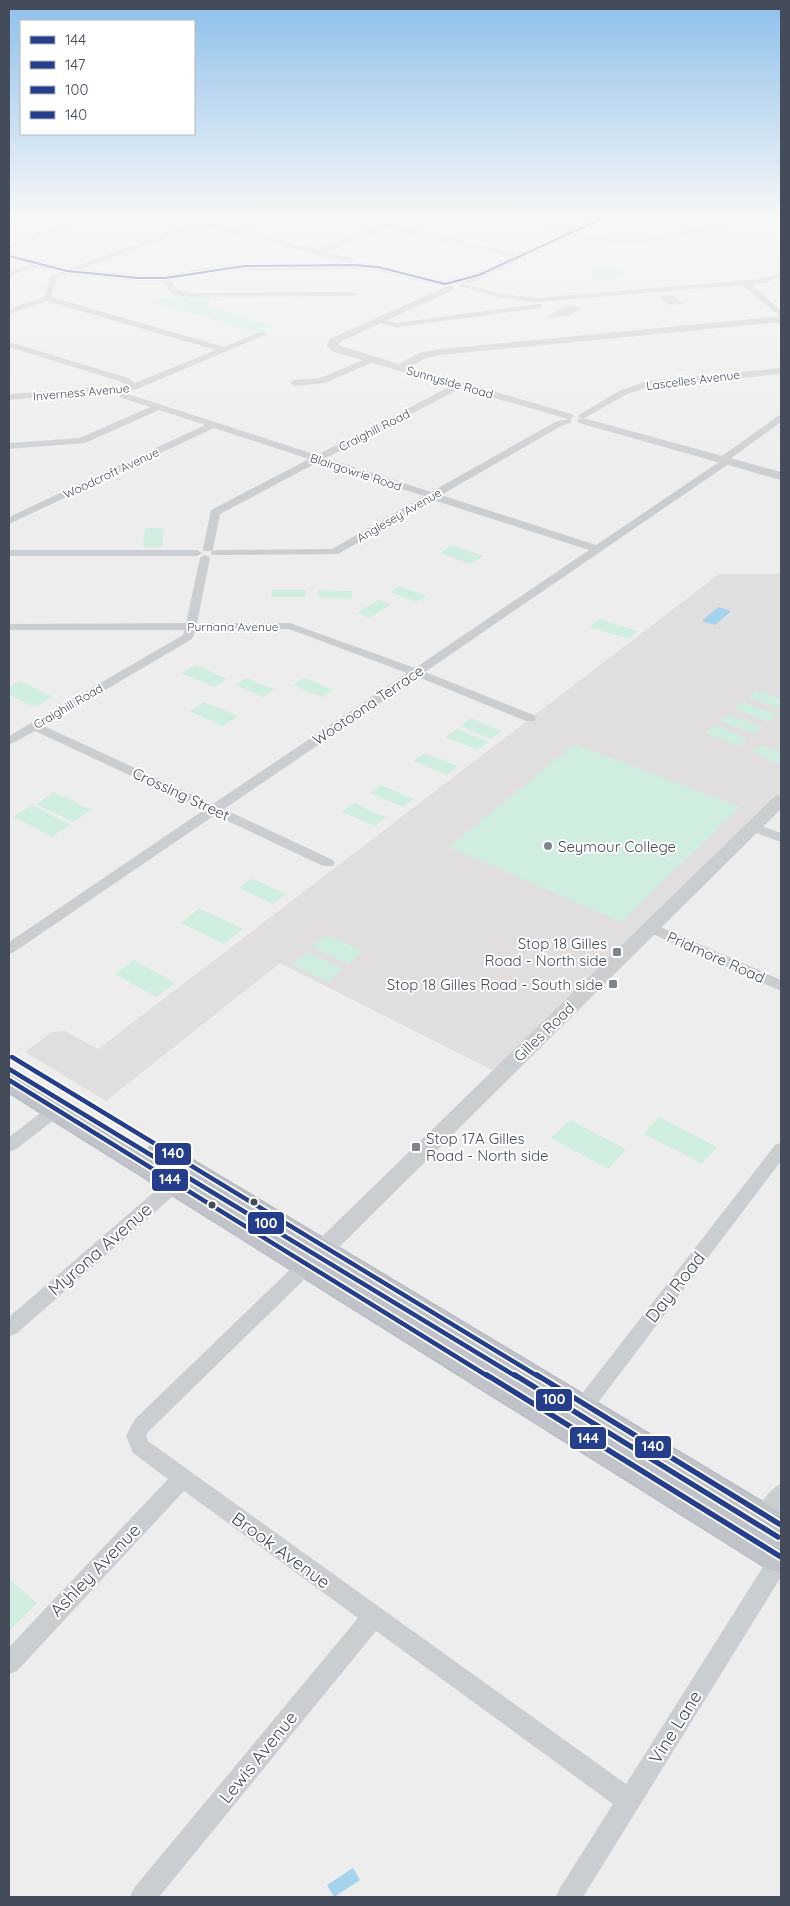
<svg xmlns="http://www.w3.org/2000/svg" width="790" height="1906" font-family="Quicksand,sans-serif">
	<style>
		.education { fill: #e0dedf }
		.green { fill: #d0eee0 }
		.water { fill: #a4d3ed }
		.building { fill: #d5d5d7; stroke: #dfdfe0 }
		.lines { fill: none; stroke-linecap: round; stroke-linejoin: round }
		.trunk-casing { stroke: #b2b5bd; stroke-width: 2 }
		.minor { fill: #cbced1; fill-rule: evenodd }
		.tertiary { fill: #cbced1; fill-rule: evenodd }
		.trunk { fill: #c0c4ca; fill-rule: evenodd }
		.bus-1-far1-casing { stroke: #fff; stroke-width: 8 }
		.bus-1-casing { stroke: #fff; stroke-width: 9 }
		.bus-2-casing { stroke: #fff; stroke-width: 4 }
		.bus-3-far1-casing { stroke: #fff; stroke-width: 8 }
		.bus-3-casing { stroke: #fff; stroke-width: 9 }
		.bus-4-far1-casing { stroke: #fff; stroke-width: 8 }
		.bus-4-casing { stroke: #fff; stroke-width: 9 }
		.bus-1-far1 { stroke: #243e8c; stroke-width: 4.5 }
		.bus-1 { stroke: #243e8c; stroke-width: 5.5 }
		.bus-2 { stroke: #243e8c; stroke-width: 2 }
		.bus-3-far1 { stroke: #243e8c; stroke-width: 4.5 }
		.bus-3 { stroke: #243e8c; stroke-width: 5.5 }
		.bus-4-far1 { stroke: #243e8c; stroke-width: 4.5 }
		.bus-4 { stroke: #243e8c; stroke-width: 5.5 }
		.poi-dot { fill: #80848d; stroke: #fff; stroke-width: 2 }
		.bus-dot { fill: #444c5a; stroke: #fff; stroke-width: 2 }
		.labels { text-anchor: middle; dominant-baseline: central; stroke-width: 4; stroke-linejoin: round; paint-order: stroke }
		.far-street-label { font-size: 12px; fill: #444c5a; stroke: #fff }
		.street-label { font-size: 15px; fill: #444c5a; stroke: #fff }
		.poi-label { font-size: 15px; fill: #444c5a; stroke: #fff; text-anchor: start }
		.near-street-label { font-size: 18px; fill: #444c5a; stroke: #fff }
		.line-badge { stroke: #fff; stroke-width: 2 }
		.badge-label { font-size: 14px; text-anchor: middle; font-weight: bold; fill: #fff }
	</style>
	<rect width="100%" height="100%" fill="#eeeded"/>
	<path class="education" d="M719 574H781V800L651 928 498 1073 280 963 106 1101 25 1052 52 1032 65 1031 98 1049Z"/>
	<path class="green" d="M177 215H279L231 228Z
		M616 267 626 276 597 279 586 270Z
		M174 295 187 297H210L209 307 272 326 262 330 266 332 263 334 154 302Z
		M145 528H164L162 547H143Z
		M453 545 484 556 471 564 440 553Z
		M400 586 427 596 417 602 390 592Z
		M272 590H306L305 597H271Z
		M319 590 353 591 351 599 317 597Z
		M378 600 391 604 370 618 357 613Z
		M599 619 638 631 629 639 589 627Z
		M195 665 227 679 214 687 181 673Z
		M246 678 274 689 263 697 235 685Z
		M305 678 333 690 322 697 293 685Z
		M19 681 53 697 35 707 9 695V687Z
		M756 690 781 699V709L748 697Z
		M204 702 238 716 223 726 189 711Z
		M743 702 777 715 768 722 734 709Z
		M729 714 763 727 753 734 720 721Z
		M470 718 502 731 491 739 460 726Z
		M714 725 748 739 738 746 705 733Z
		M457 729 488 742 478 750 446 737Z
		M575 744 740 807 621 922 449 847Z
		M762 745 781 753V764L752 752Z
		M425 753 458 766 447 775 414 761Z
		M381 785 414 799 403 807 370 793Z
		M54 792 91 810 73 822 36 804Z
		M354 803 386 817 375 826 342 812Z
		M32 805 71 825 52 837 13 817Z
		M251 878 286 894 273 904 239 888Z
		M199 908 243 929 224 944 181 923Z
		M327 935 363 951 348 964 312 947Z
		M307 952 343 969 328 982 292 964Z
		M134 960 175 983 156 997 115 974Z
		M659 1117 717 1147 702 1164 644 1134Z
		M570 1120 626 1149 608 1169 551 1138Z
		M9 1579 37 1603 9 1631Z"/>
	<path class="water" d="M718 607 731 611 715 625 702 621Z
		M353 1868 360 1880 334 1897 327 1885Z"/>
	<path class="building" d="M673 295 684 304 670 305 659 296Z
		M566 305 582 308 568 316 545 318Z"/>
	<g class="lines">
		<g class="trunk-casing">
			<path id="trunk" d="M9 1070 19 1073 147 1151 150 1146 160 1142 170 1146 781 1513V1573L768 1569 9 1093Z"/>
		</g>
		<path class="minor" d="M20 215C36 215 55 225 66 224 78 224 89 215 104 215L9 248V244L59 227Z
			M168 215H181L233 228 275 215H286L241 231 318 250 378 226 351 219V217L385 223 404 215H414L393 225 524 256 520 258 386 228 326 252 352 258 357 265 353 267 346 262 202 225 57 278 51 297 224 347 260 332 267 334 137 389 124 390 128 394 317 455 457 383H463V387L326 458 431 492 557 421 571 419V423L563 425 441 495 596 545 719 462 717 460 719 458 778 416 781 415V422L730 459 732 461 730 463 425 672 534 715 536 718 534 721H526L418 677 224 809 333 860 335 863 333 866H323L215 815 14 952 9 954V942L204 810 35 731 9 745V736L183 635 184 630H9V624L186 623 200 558 205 555 210 558 197 623H290L415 668 589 550 433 500 338 554 212 555 211 553 212 551 216 550 332 549 424 496 318 462 220 514 213 549 212 551H204L203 549 211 510 309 459 214 428 9 524V517L205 425 159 410 85 443 9 449V443L80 438 150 407 122 398 114 391 9 400V394L126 385 122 382 9 347V342L128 378 135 383 216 350 47 301 9 314V309L44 297 51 275 194 223ZM289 629 407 673 213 804 44 726 192 639 196 630Z
			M505 215H519L581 230 577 232Z
			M756 215H770L646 244H612L565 234 569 232 612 240H646Z
			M36 262 40 264 39 266 9 276V271Z
			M781 272V277L765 283 751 284 781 311V317L746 288 739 285 538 302 502 298 459 286 463 284 502 294 538 298 761 279Z
			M162 276H168L178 290 190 293 353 292 357 294 353 296 190 297 172 294 161 278Z
			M538 304H541V308L397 327 373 321 377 319 397 323Z
			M370 357 373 358V362L325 383 294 386 290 383 294 380 320 378Z
			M781 368V374L648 387 625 395 585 418 582 419 577 416 619 391 647 381Z
			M9 550H197L202 553 197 556H9Z
			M754 823 781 833V842L749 830 747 827 749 824Z
			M651 923 781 980V991L646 931 644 928 646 925Z
			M57 1103 63 1105 65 1109 63 1113 15 1150 9 1152V1137L51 1105Z
			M781 1143V1161L584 1421 577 1424 570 1421 567 1415 570 1409 775 1145Z
			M182 1171 188 1173 191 1178 188 1183 16 1334 9 1336V1317L176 1173Z
			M307 1258 314 1260 316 1265 314 1270 149 1431 146 1436 148 1441 626 1784 773 1551 781 1548V1577L583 1897H556L560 1888 613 1804 376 1631 159 1897H130L134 1888 358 1618 184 1491 17 1671 9 1674V1647L168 1479 133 1453 126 1436 135 1419 300 1260Z
			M781 1484C782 1501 783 1523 763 1531L756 1528 752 1521C758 1508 768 1489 781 1484Z"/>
		<path class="tertiary" d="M602 215H614L471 283 464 282 451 285 455 288 453 290 342 341 338 345 399 364 419 353 441 349 781 316V322L441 355 426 358 409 367 572 414 574 416 572 418 568 419 334 352 327 346 329 340 334 337 445 287 370 269 224 271 165 281H138L67 274 9 259V253L67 268 138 275H165L224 265 370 263 445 281 479 272Z
			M583 418 781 472V480L579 423 577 421 579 419Z
			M781 795V809L321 1265 313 1268 305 1265 302 1259 305 1253 775 796Z"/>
		<use href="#trunk" class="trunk"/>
		<g class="bus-1-far1-casing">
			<path id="bus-1-far1" d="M9 1080 489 1377"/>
		</g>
		<g class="bus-1-casing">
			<path id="bus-1" d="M487 1375 781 1557"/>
		</g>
		<g class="bus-2-casing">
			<path id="bus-2" d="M9 256 67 271 138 278H165L245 266 353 265 378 267 445 284 479 275 609 215"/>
		</g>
		<g class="bus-3-far1-casing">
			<path id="bus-3-far1" d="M9 1069 517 1377"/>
		</g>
		<g class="bus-3-casing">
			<path id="bus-3" d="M515 1375 778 1537"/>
		</g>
		<g class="bus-4-far1-casing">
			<path id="bus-4-far1" d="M12 1057 539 1377"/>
		</g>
		<g class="bus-4-casing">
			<path id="bus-4" d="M537 1375 781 1525"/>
		</g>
		<use href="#bus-1-far1" class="bus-1-far1"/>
		<use href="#bus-1" class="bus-1"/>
		<use href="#bus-2" class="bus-2"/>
		<use href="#bus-3-far1" class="bus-3-far1"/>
		<use href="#bus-3" class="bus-3"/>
		<use href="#bus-4-far1" class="bus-4-far1"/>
		<use href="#bus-4" class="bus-4"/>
	</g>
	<linearGradient id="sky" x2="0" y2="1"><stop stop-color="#8dc0ea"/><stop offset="0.45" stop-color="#f7f7f7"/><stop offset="1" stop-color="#f7f7f7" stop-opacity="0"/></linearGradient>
	<rect width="790" height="482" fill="url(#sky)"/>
	<g class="poi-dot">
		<circle cx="548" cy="846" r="5"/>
		<rect x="612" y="947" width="10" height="10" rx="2.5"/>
		<rect x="608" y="979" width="10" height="10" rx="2.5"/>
		<rect x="411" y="1142" width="10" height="10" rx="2.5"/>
	</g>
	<g class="bus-dot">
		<circle cx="254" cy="1202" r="4.5"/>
		<circle cx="212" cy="1205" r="4.5"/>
	</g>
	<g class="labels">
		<g class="far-street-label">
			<text transform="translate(693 380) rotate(-7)">Lascelles Avenue</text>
			<text transform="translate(450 382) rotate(16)">Sunnyside Road</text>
			<text transform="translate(81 392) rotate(-5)">Inverness Avenue</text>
			<text transform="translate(374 430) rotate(-27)">Craighill Road</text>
			<text transform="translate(356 472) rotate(18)">Blairgowrie Road</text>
			<text transform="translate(111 473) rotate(-25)">Woodcroft Avenue</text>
			<text transform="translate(399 515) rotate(-30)">Anglesey Avenue</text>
			<text x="233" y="626">Purnana Avenue</text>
			<text transform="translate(68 706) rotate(-30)">Craighill Road</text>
		</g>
		<g class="street-label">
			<text transform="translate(368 705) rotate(-34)">Wootoona Terrace</text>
			<text transform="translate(181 794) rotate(25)">Crossing Street</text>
			<text transform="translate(716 957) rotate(24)">Pridmore Road</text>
			<text transform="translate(544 1032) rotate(-44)">Gilles Road</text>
		</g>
		<g class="poi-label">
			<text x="558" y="846">Seymour College</text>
			<text x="607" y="943" text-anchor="end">Stop 18 Gilles<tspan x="607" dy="17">Road - North side</tspan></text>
			<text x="603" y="984" text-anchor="end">Stop 18 Gilles Road - South side</text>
			<text x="426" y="1138">Stop 17A Gilles<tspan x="426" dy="17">Road - North side</tspan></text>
		</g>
		<g class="near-street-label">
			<text transform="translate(100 1249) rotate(-41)">Myrona Avenue</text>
			<text transform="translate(675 1287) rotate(-52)">Day Road</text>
			<text transform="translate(281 1550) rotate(36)">Brook Avenue</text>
			<text transform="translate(95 1570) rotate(-46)">Ashley Avenue</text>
			<text transform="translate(675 1727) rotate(-58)">Vine Lane</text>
			<text transform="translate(258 1757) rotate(-51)">Lewis Avenue</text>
		</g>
	</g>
	<g class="line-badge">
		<rect x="154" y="1142" width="38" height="24" rx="5" fill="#243e8c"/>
		<rect x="151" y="1168" width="38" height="24" rx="5" fill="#243e8c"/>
		<rect x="247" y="1211" width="38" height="24" rx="5" fill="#243e8c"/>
		<rect x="535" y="1388" width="38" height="24" rx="5" fill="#243e8c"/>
		<rect x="569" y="1426" width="38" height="24" rx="5" fill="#243e8c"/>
		<rect x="634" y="1435" width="38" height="24" rx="5" fill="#243e8c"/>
	</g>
	<g class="badge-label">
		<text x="173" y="1158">140</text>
		<text x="170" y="1184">144</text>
		<text x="266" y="1228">100</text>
		<text x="554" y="1404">100</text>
		<text x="588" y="1443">144</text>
		<text x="653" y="1451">140</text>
	</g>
	<rect width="790" height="1906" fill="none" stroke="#444c5a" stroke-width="20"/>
	<rect x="20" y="20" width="175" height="115" fill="#ffffff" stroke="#b4b7bd"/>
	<rect x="30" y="36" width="25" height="8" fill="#243e8c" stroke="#b4b7bd"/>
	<text x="65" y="45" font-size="15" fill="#444c5a">144</text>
	<rect x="30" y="61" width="25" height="8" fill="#243e8c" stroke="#b4b7bd"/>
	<text x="65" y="70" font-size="15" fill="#444c5a">147</text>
	<rect x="30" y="86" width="25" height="8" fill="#243e8c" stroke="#b4b7bd"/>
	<text x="65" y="95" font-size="15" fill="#444c5a">100</text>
	<rect x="30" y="111" width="25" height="8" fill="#243e8c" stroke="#b4b7bd"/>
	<text x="65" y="120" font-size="15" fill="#444c5a">140</text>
</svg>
